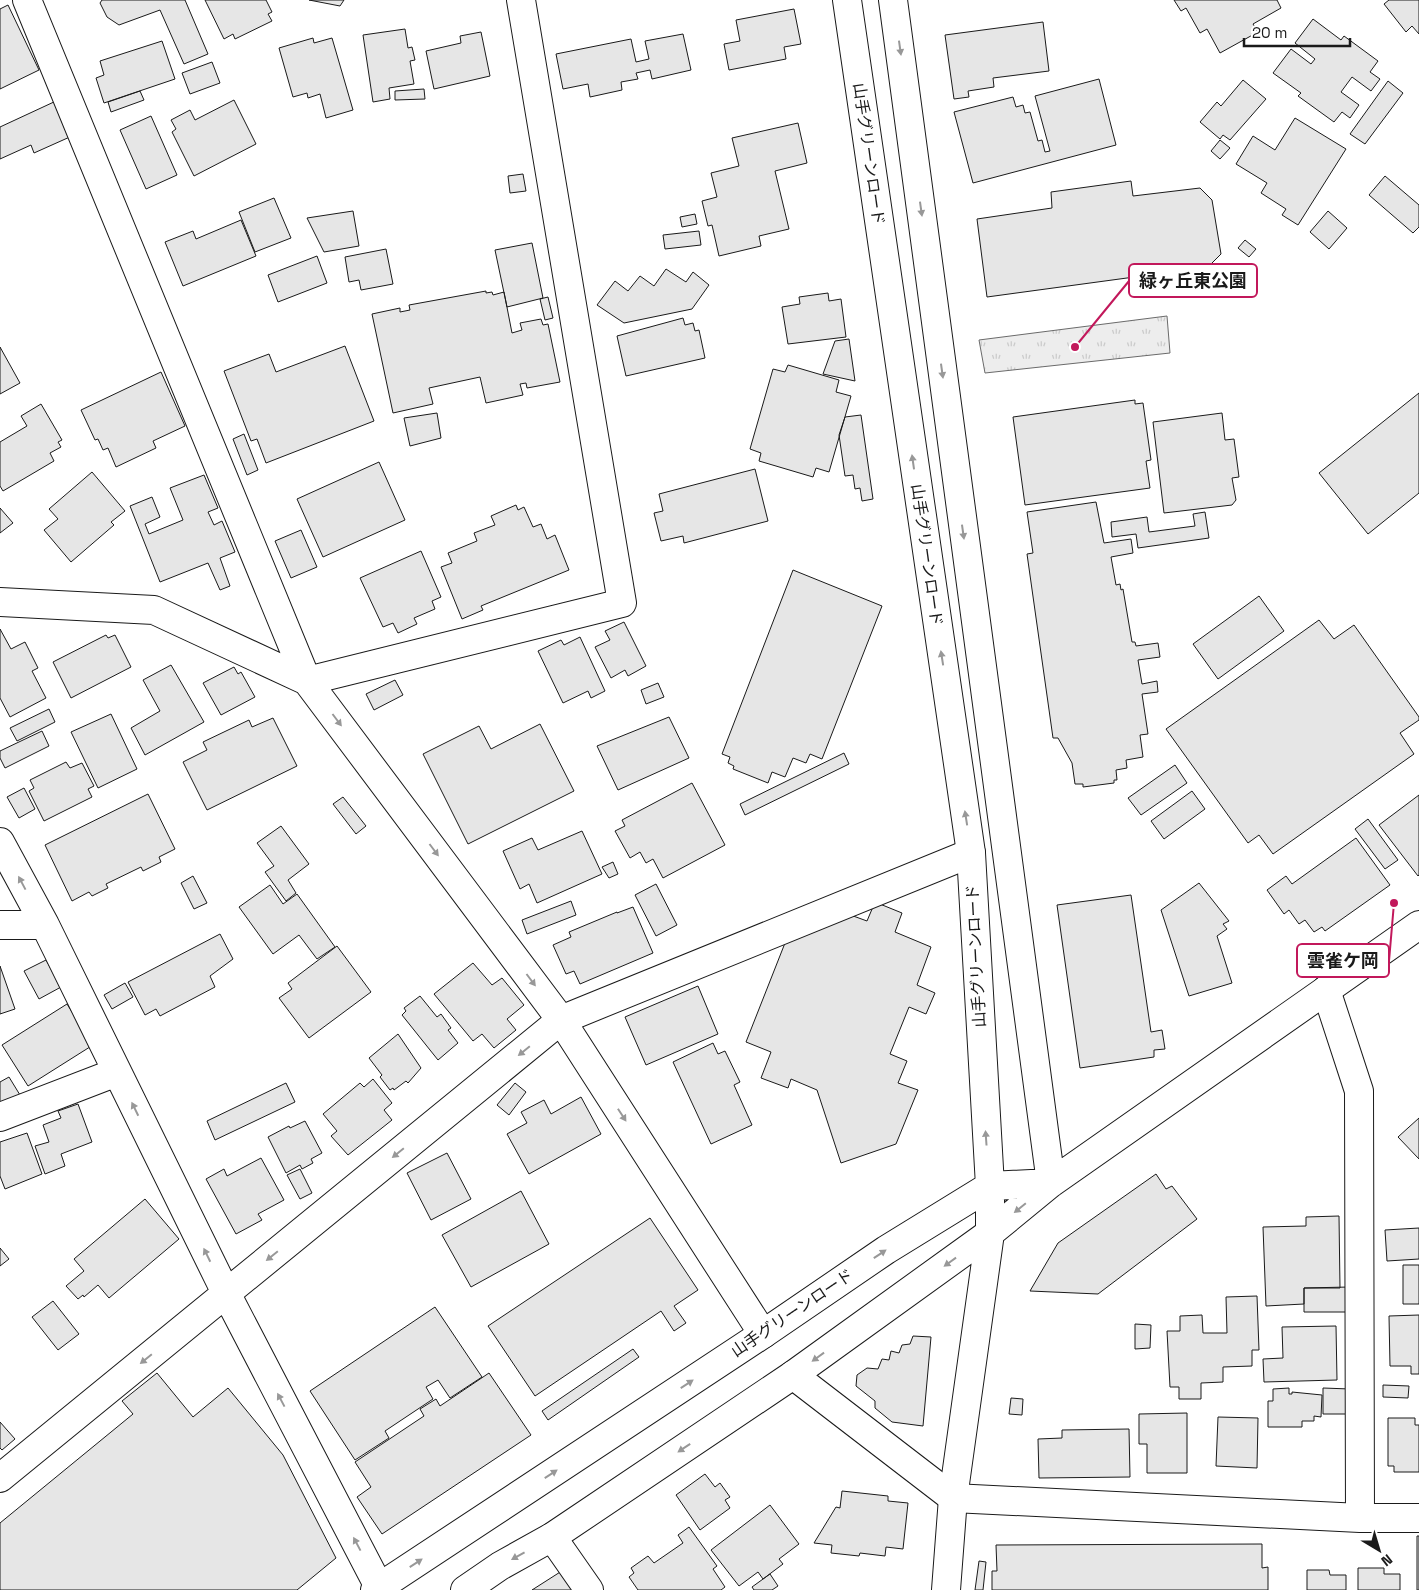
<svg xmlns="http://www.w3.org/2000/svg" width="1419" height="1590" font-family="'Space Grotesk','Noto Sans JP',sans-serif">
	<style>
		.park { fill: url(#park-tufts); stroke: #6a6a6a }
		.building { fill: #e6e6e6; stroke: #1a1a1a }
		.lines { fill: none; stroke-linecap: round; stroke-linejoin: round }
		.street-casing { stroke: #1a1a1a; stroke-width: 30 }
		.secondary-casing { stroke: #1a1a1a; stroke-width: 30 }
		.street { stroke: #fff; stroke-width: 28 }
		.secondary { stroke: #fff; stroke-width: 28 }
		.oneway { fill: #989898 }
		.labels { text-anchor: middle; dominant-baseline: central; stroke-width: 4; stroke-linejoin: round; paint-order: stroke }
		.street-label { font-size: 16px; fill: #1a1a1a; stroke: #fff }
		.leader { fill: none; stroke: #c2185b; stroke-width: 2 }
		.callout-dot { fill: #c2185b; stroke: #fff; stroke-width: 2 }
		.callout { fill: #fff; stroke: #c2185b; stroke-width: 2 }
		.callout-label { font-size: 18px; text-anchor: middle; font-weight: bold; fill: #1a1a1a }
	</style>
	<defs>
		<pattern id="park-tufts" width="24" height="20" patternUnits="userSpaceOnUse" patternTransform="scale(1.25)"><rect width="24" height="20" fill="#ededed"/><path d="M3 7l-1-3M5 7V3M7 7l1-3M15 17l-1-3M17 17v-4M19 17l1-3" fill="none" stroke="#cbcbcb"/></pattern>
	</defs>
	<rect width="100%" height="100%" fill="#fff"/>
	<path class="park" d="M1167 316 1170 353 985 373 979 340Z"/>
	<path class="building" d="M102 0H185L208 54 184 64 160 10 119 25 107 17 100 3Z
		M205 0H266L272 12 268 14 272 21 235 39 233 34 224 39Z
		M309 0H344L340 6Z
		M1174 0H1277L1281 8 1253 24 1258 32 1220 53 1207 29 1200 33 1186 8 1181 11Z
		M1389 0H1419V34L1412 26 1406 32 1384 4Z
		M8 5 39 70 0 89V9Z
		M794 9 801 44 784 47 786 59 729 70 724 44 740 41 736 20Z
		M1313 19 1341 40 1344 36 1378 61 1370 72 1380 79 1371 91 1352 77 1341 92 1359 105 1350 118 1342 112 1334 122 1298 96 1301 93 1273 73 1291 49 1311 64 1315 59 1295 43Z
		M1043 22 1049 71 993 78 994 87 968 91 969 97 954 99 945 35Z
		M405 29 408 48 412 47 415 60 410 61 414 84 389 88 390 99 373 102 363 35Z
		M481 32 490 76 434 89 426 51 461 43 460 36Z
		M683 34 691 70 652 79 650 70 636 73 638 79 621 82 622 90 590 97 588 84 563 89 556 54 631 39 636 62 649 59 645 41Z
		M313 38 314 43 332 38 353 110 326 118 320 94 308 98 307 93 293 97 279 48Z
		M162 41 175 79 104 103 96 78 104 75 100 61Z
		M212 62 220 83 190 94 182 73Z
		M1099 79 1116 145 973 183 954 112 1013 97 1016 107 1023 105 1025 113 1030 112 1038 141 1042 140 1045 152 1050 151 1035 96Z
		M1243 80 1266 99 1230 140 1223 135 1220 139 1200 122 1217 102 1221 106Z
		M1388 81 1403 93 1365 144 1350 134Z
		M424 89 425 99 395 100V91Z
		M140 91 144 100 111 112 108 102Z
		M234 100 256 144 194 176 172 132 176 129 171 120 190 110 195 120Z
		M56 101 72 136 34 153 31 145 0 159V127Z
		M151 116 177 175 146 189 120 130Z
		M1295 118 1346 149 1298 225 1282 215 1286 209 1261 193 1267 183 1236 164 1253 136 1275 150Z
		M798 123 807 163 775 171 789 229 759 236 761 246 719 256 712 225 708 226 702 201 717 197 711 173 739 166 732 138Z
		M1220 140 1230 148 1220 159 1211 151Z
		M523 174 526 191 510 193 508 176Z
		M1385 176 1419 205V227L1413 233 1369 195Z
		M1131 181 1133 196 1200 188 1212 200 1221 254 1208 267 987 297 977 219 1052 208 1051 192Z
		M274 198 291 238 255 252 239 212Z
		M353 211 359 246 324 252 307 218Z
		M1328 211 1347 228 1329 249 1310 232Z
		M695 214 697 224 682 227 680 217Z
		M241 220 256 256 183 286 165 242 193 231 196 239Z
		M699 231 701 245 665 249 663 235Z
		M1245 240 1256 249 1249 257 1238 248Z
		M532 243 543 298 507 307 495 250Z
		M386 249 393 284 361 290 359 280 349 282 345 257Z
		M317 256 327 283 278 302 268 275Z
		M666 269 686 282 693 272 709 285 692 309 624 323 597 305 615 281 628 291 640 276 654 286Z
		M486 291V293L492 292 493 295 504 292 512 333 522 330 520 323 541 319 543 325 548 324 560 382 527 388 526 383 520 384 523 395 486 403 480 377 429 388 433 404 393 413 372 314 400 308V312L410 310 409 305Z
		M828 293 829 301 841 299 846 337 788 344 782 307 800 304 799 297Z
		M548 297 553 318 545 320 540 299Z
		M683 318 685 325 693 323 695 331 699 330 705 358 626 376 617 336Z
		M849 339 855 381 823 374 835 341Z
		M345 346 374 421 266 463 257 439 251 441 224 371 269 354 276 372Z
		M0 347 20 383 0 394Z
		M788 365 839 380 836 392 851 396 829 472 816 468 813 477 759 461 761 453 750 449 773 369 785 372Z
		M161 372 185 426 153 441 156 448 116 467 108 448 103 450 98 439 95 440 81 410Z
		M1419 393V493L1368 534 1319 473Z
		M1135 400V404L1143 403 1151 460 1146 461 1150 488 1025 505 1013 417Z
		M41 404 62 440 58 442 61 447 50 453 54 461 3 491 0 486V442L27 426 21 416Z
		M437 413 441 438 410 446 404 418Z
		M1222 413 1225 440 1234 439 1239 477 1232 478 1236 500 1232 505 1164 513 1153 422Z
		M861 415 873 499 862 501 860 488 855 489 853 475 845 476 839 435 845 417Z
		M244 434 258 470 247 475 233 439Z
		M379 462 405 520 323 557 297 499Z
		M755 469 768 521 684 543 683 536 661 541 654 513 663 511 659 494Z
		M92 472 125 511 111 522 114 525 71 562 44 530 58 519 49 509Z
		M204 475 218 508 208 512 214 525 222 521 235 552 220 558 230 586 220 590 208 563 160 582 130 506 152 497 160 517 145 524 149 534 183 520 170 488Z
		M1096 502 1104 543 1131 539 1133 553 1111 557 1116 585 1120 584 1121 590 1123 589 1132 642H1135L1136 646 1158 643 1160 657 1138 660 1142 684 1157 681 1158 692 1142 694 1148 734 1140 735 1143 757 1126 760 1127 768 1116 770 1117 780H1114V783L1083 787V784H1075L1072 763 1058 738H1053L1027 554 1033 553 1027 512Z
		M516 505 518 510 524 507 533 527 541 524 547 539 555 535 569 570 481 606 483 610 462 619 441 567 452 563 448 553 477 541 474 533 495 525 491 516Z
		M0 508 13 523 0 533Z
		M1205 512 1209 538 1138 548 1136 534 1112 537 1111 522 1147 517 1149 532 1195 526 1193 514Z
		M301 530 317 567 291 578 275 541Z
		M421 551 441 597 432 601 435 609 414 618 417 624 398 633 393 623 383 627 360 578Z
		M793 570 882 606 822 759 810 754 806 763 793 758 785 777 772 772 768 783 733 769 734 766 728 763 730 757 722 754Z
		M1259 596 1284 631 1218 679 1193 644Z
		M1319 620 1334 639 1354 625 1419 717V720L1400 733 1414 754 1273 854 1259 835 1248 843 1166 729Z
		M624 622 646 666 628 676 625 670 611 678 595 647 610 640 605 631Z
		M0 629 11 649 25 642 38 668 32 671 46 698 10 717 0 698Z
		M106 635 108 638 115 635 131 667 71 698 53 662Z
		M580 637 605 691 591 698 588 691 563 703 538 651 561 640 564 645Z
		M171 665 204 722 145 755 131 728 160 711 143 680Z
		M234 667 238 674 241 672 255 697 221 715 203 683Z
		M395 680 403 695 374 710 366 694Z
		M658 683 664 697 646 704 641 690Z
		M49 709 55 722 17 741 10 728Z
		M111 714 137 769 98 788 71 732Z
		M669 717 689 758 618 790 597 746Z
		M273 718 297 766 207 810 183 762 207 750 203 742 249 720 252 727Z
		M540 724 574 791 468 844 423 754 479 726 491 749Z
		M42 731 49 746 5 768 0 758V751Z
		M844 753 849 764 745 815 740 804Z
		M66 762 70 768 82 763 94 786 88 789 92 797 44 821 29 791 34 788 30 780Z
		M1175 765 1187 783 1141 815 1128 798Z
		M692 783 725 845 663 878 653 859 646 863 640 852 630 858 615 831 625 826 622 820Z
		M24 788 35 809 19 818 7 797Z
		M1192 791 1205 809 1164 839 1151 821Z
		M148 794 175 849 159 857 161 862 143 871 141 867 106 884 108 888 92 896 89 892 72 901 45 845Z
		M1419 795V875L1418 876 1379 825Z
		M343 797 366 826 356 834 333 804Z
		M1368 819 1398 860 1385 869 1355 829Z
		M281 826 309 864 288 880 296 893 286 901 265 872 274 866 257 843Z
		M582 831 602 874 537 903 529 884 520 889 503 851 532 838 538 850Z
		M1356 838 1390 885 1325 931 1322 927 1314 932 1305 920 1299 924 1289 910 1284 914 1267 890 1286 876 1292 884Z
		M613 862 618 874 609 878 602 867Z
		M193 876 207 903 194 909 181 883Z
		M1199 883 1229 921 1223 924 1227 929 1217 936 1232 983 1189 996 1161 910Z
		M656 884 677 925 656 936 635 895Z
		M270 885 283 904 297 894 335 947 317 959 299 935 273 954 239 907Z
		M1131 895 1151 1032 1162 1030 1165 1049 1154 1050V1057L1080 1068 1057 905Z
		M571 901 576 915 527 934 522 920Z
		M875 902 902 913 895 932 931 947 917 985 935 993 926 1014 909 1007 890 1054 907 1061 898 1083 918 1090 896 1144 841 1163 817 1090 791 1079 788 1088 761 1078 771 1052 746 1042 785 943 845 913 867 921Z
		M633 907 653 953 580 984 574 971 566 974 553 945 571 937 569 932 617 912V913Z
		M220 934 233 959 210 976 215 987 160 1016 156 1009 145 1015 128 982Z
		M337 946 371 992 309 1038 279 998 292 989 288 983Z
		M46 960 61 987 39 999 24 971Z
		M473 963 492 985 502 978 524 1005 507 1019 516 1030 494 1048 482 1034 473 1041 434 994Z
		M0 966 15 1009 0 1014Z
		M125 983 133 997 112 1009 104 995Z
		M698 986 718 1034 646 1065 625 1017Z
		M420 996 437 1017 441 1014 451 1028 448 1030 458 1043 438 1060 402 1015 406 1011 404 1008Z
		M67 1004 93 1045 28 1086 2 1045Z
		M398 1034 421 1068 408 1083 406 1081 394 1090 393 1088 390 1090 380 1077 382 1075 369 1058Z
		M713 1043 718 1054 725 1051 740 1082 734 1085 752 1125 711 1144 673 1062Z
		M9 1077 20 1095 0 1103V1082Z
		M373 1079 392 1103 384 1110 392 1120 348 1155 331 1136 337 1131 323 1114 360 1083 364 1087Z
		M286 1083 295 1102 215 1140 207 1121Z
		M515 1083 526 1092 509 1115 497 1105Z
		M581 1097 601 1134 529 1174 507 1134 527 1123 521 1112 544 1100 551 1114Z
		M78 1104 92 1142 61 1154 65 1166 45 1174 35 1146 49 1142 43 1125 61 1118 58 1111Z
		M1419 1118V1159L1398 1137Z
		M305 1121 322 1153 311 1159 313 1163 302 1169 300 1165 286 1173 268 1137 289 1126 290 1128Z
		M27 1133 42 1174 5 1189 0 1176V1142Z
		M447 1153 471 1199 431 1220 407 1173Z
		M261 1158 284 1200 258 1214 262 1220 236 1234 206 1179 224 1169 227 1176Z
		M300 1169 312 1193 300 1199 287 1175Z
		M1156 1174 1166 1189 1172 1186 1197 1219 1098 1294 1030 1291 1058 1243Z
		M521 1191 549 1244 471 1287 442 1235Z
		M145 1199 179 1239 109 1298 98 1285 84 1297 83 1295 78 1299 66 1286 84 1271 74 1259Z
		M1339 1216 1340 1288H1304V1304L1266 1306 1263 1227 1306 1226V1217Z
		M650 1218 698 1290 674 1306 686 1323 674 1331 661 1311 535 1396 488 1326Z
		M1419 1228V1259L1387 1261 1385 1230Z
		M0 1248 9 1259 0 1266Z
		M1403 1265H1419V1304H1403Z
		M1349 1287V1312H1304V1288Z
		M1257 1296 1259 1350H1252V1366L1223 1367V1382L1201 1383V1399H1179V1387H1170L1167 1331H1180V1316L1202 1315 1203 1333H1227L1226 1297Z
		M53 1301 79 1334 58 1350 32 1317Z
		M435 1307 482 1377 450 1398 438 1380 426 1387 433 1399 385 1431 389 1438 355 1460 310 1391Z
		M1419 1315V1374H1411V1366H1390L1389 1316Z
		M1135 1324 1151 1325 1150 1348 1135 1349Z
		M1336 1326 1337 1380 1264 1382 1263 1359 1283 1358 1282 1327Z
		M913 1336 931 1337 923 1426 892 1422 875 1408V1401L856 1386 857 1375 867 1368 878 1369 882 1359 889 1360 891 1351 899 1353 902 1345 910 1344Z
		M633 1349 639 1357 548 1420 542 1411Z
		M157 1373 193 1417 228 1388 283 1455 336 1558 297 1590H0V1523L133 1414 122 1401Z
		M489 1373 531 1435 382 1534 357 1497 371 1487 355 1462 424 1416 420 1409 436 1399 440 1406Z
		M1383 1385 1409 1386 1408 1398 1383 1397Z
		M1289 1388V1394H1292V1392L1322 1395 1321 1417 1314 1416V1421H1302V1427H1268V1401H1273V1389Z
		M1323 1388 1350 1389V1414H1323Z
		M1011 1398 1023 1399 1022 1415 1009 1414Z
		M1187 1413V1473H1147V1444H1139V1414Z
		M1218 1417 1258 1418 1257 1468 1216 1466Z
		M1388 1418H1415V1425H1419V1472H1394V1466H1388Z
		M0 1422 15 1439 2 1450 0 1448Z
		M1129 1429 1130 1477 1039 1478 1038 1439 1062 1438V1430Z
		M705 1474 715 1487 720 1483 730 1497 725 1500 730 1508 700 1530 676 1495Z
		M842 1491 888 1496V1501L908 1503 903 1549 886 1547 885 1556 860 1553 859 1556 831 1553 832 1545 814 1543 836 1507 840 1508Z
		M770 1505 799 1544 779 1559 783 1564 763 1579 758 1572 739 1586 711 1550Z
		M689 1527 717 1566 713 1569 725 1587 721 1590H638L629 1577 634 1573 631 1568 648 1556 654 1563 683 1543 678 1535Z
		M1417 1536H1419V1590H1417Z
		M1262 1544V1568L1268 1567V1590H992V1571H997L996 1545Z
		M979 1561 986 1562 983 1590H975Z
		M568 1567 583 1590H532Z
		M1358 1568H1384V1574H1400V1590H1358Z
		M1307 1570H1329L1330 1575H1346V1590H1307Z
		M770 1574 778 1586 772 1590H754L752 1587Z"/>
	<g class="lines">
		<g class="street-casing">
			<path id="street" d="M27 0 307 681 561 1020 763 1334
				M0 602 154 610 307 681 622 603 521 0
				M0 842 45 925
				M0 925H45L226 1293 379 1587
				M1326 990 1359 1091 1360 1518
				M0 1117 117 1072
				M793 1375 953 1498 1360 1518H1419
				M0 1478 561 1020 971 853
				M552 1537 589 1590"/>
		</g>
		<g class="secondary-casing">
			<path id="secondary" d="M847 0 971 853 990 1186V1233L953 1498 946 1590
				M893 0 1051 1183
				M375 1590 763 1334 886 1250 990 1186 1051 1183
				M465 1590 500 1566 552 1537 793 1375 990 1233 1051 1183 1419 925"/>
		</g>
		<use href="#street" class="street"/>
		<use href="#secondary" class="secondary"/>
	</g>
	<defs><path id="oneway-solid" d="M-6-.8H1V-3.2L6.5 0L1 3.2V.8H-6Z" transform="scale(1.25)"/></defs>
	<g class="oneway">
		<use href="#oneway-solid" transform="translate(900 48) rotate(82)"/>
		<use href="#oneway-solid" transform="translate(921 209) rotate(82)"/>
		<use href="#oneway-solid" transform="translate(942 371) rotate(82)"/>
		<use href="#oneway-solid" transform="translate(913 462) rotate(-98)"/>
		<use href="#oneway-solid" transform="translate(963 532) rotate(82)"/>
		<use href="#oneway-solid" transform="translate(942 658) rotate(-99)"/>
		<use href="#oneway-solid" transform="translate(337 720) rotate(53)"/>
		<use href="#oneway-solid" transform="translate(966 818) rotate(-99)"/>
		<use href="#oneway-solid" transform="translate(434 850) rotate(53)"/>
		<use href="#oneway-solid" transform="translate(22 883) rotate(-118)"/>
		<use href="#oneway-solid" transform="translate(531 980) rotate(53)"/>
		<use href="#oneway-solid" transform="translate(524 1051) rotate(141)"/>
		<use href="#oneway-solid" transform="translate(135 1109) rotate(-116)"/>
		<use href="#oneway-solid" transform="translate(622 1115) rotate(57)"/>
		<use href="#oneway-solid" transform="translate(986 1138) rotate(-94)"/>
		<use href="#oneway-solid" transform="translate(398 1153) rotate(141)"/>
		<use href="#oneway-solid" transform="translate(1020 1208) rotate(141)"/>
		<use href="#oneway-solid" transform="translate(880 1254) rotate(-34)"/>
		<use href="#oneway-solid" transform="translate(207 1255) rotate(-116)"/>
		<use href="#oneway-solid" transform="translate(272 1256) rotate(141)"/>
		<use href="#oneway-solid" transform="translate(950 1262) rotate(144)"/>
		<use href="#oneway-solid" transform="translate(818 1357) rotate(144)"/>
		<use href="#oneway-solid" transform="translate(146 1359) rotate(141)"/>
		<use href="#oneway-solid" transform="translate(687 1384) rotate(-33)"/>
		<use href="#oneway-solid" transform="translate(281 1400) rotate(-118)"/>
		<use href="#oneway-solid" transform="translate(684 1448) rotate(146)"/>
		<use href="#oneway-solid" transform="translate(551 1474) rotate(-33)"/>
		<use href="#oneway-solid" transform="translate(357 1544) rotate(-118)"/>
		<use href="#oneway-solid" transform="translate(518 1556) rotate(151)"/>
		<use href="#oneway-solid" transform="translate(416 1563) rotate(-33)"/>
	</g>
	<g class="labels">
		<g class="street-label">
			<text transform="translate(869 154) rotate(82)">山手グリーンロード</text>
			<text transform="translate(927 555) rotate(82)">山手グリーンロード</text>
			<text transform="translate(976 956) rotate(-93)">山手グリーンロード</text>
			<text transform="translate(792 1313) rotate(-34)">山手グリーンロード</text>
		</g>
	</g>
	<path class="leader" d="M1075 347L1129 281M1394 903L1389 961"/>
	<g class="callout-dot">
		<circle cx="1075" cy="347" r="5"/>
		<circle cx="1394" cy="903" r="5"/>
	</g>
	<g class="callout">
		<rect x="1129" y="264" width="128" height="33" rx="5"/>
		<rect x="1297" y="944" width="92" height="33" rx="5"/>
	</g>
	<g class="callout-label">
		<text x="1193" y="287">緑ヶ丘東公園</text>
		<text x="1343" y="967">雲雀ケ岡</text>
	</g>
	<g transform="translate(1379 1550) rotate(142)" stroke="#ffffff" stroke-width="4" paint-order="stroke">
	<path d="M0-4L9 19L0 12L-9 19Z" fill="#1a1a1a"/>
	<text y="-8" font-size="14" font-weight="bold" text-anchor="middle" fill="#1a1a1a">N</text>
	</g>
	<path d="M1244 38v8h106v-8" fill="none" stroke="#1a1a1a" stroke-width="2.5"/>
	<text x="1252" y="38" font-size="15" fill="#1a1a1a" stroke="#ffffff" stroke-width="4" paint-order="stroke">20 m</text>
</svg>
